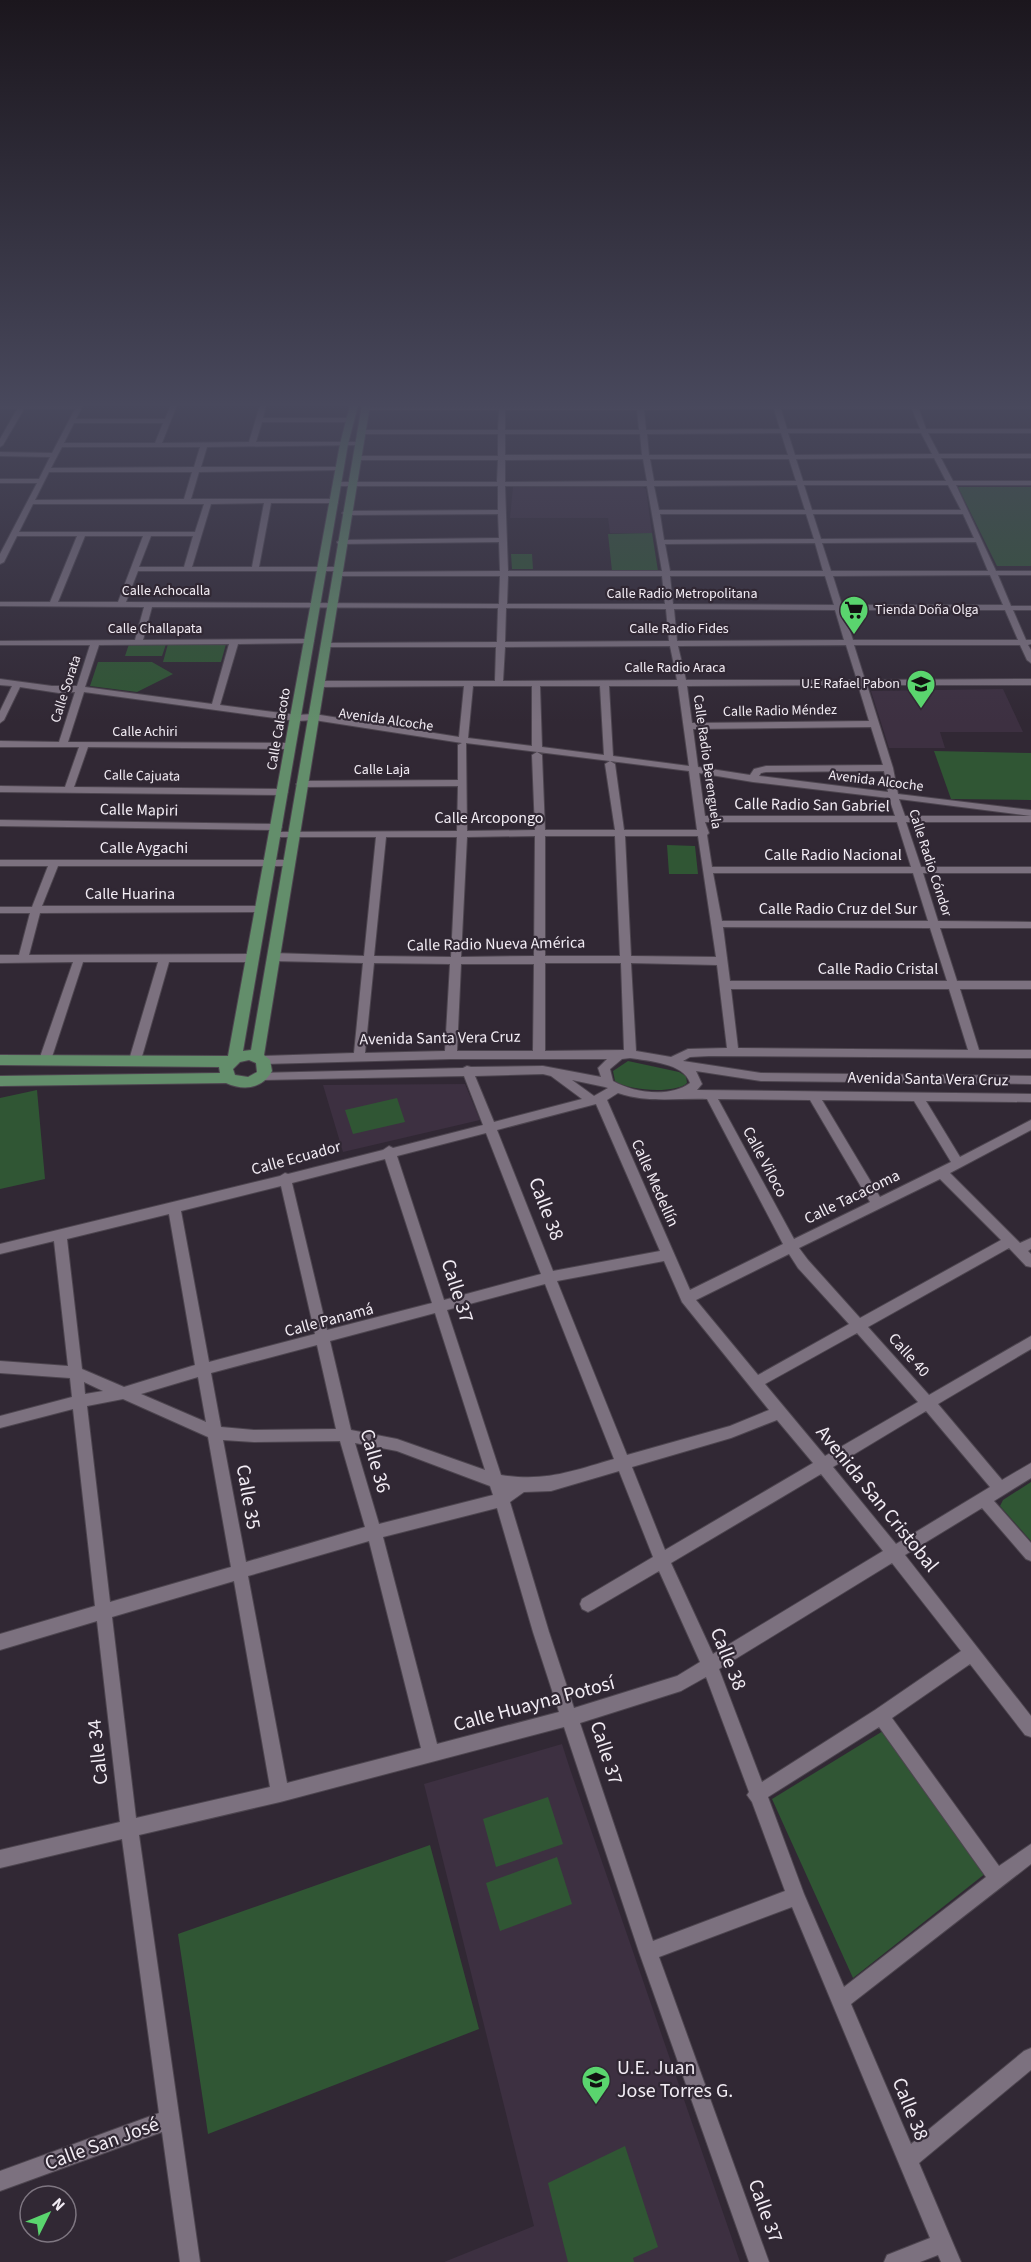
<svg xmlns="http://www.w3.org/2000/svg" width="1031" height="2262" font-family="'Source Sans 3',sans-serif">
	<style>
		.built { fill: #3d3041 }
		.green { fill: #305634 }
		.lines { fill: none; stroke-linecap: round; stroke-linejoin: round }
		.minor-casing { stroke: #4d454f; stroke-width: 2 }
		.major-casing { stroke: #4d454f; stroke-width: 2 }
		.minor { fill: #7c717f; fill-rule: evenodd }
		.major { fill: #638e6b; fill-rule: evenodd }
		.labels { text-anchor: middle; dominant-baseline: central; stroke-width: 4.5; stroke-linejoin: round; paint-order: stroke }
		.far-street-label { font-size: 14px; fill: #f2ecf4; stroke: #312834 }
		.far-poi-label { font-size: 14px; fill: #f2ecf4; stroke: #312834; text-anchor: start }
		.street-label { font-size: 16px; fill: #f2ecf4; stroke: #312834 }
		.near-street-label { font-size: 20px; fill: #f2ecf4; stroke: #312834 }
		.near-poi-label { font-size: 20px; fill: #f2ecf4; stroke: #312834; text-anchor: start }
	</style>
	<rect width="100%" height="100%" fill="#312834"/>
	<path class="built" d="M513 487H643L646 489 652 533H610L608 518H510Z
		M1003 689 1023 732H940L945 748H889L871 691Z
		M465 1084 480 1120 343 1152 323 1085Z
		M562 1744 570 1769 740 2262H444L534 2226 424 1784Z"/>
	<path class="green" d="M958 487H1031V566H997Z
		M652 533 658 571H612L608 534Z
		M511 554H532L533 569H512Z
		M129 644H166L162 656H125Z
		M168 644H226L221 662H163Z
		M98 662H152L173 674 137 692 90 686Z
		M934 751 1031 753V800L951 799Z
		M667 845 695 846 698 874H669Z
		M628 1061 679 1072 686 1076 687 1083C676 1094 628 1091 615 1081L613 1071Z
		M37 1090 45 1179 0 1189V1098Z
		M397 1098 405 1122 353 1134 345 1110Z
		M1031 1482V1541L1000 1506 1003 1500Z
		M883 1731 986 1873 853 1978 772 1799Z
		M548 1797 563 1844 496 1867 483 1819Z
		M430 1845 479 2029 208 2134 178 1934Z
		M557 1857 572 1904 500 1931 486 1883Z
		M625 2146 658 2247 633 2258 634 2262H568L548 2183Z"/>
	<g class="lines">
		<g class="minor-casing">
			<path id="minor" d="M0 405H83L76 419H165L171 405H177L162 443 249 442 260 405H266L263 418H351L354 420 351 422H262L256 442H359L362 444 361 445 207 447 201 467H341L343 468V470L199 472 191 499H338V503H271L259 567H341V571H138L126 602 499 604 500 576H337L333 574 337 572 500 571 499 542 338 544 337 542 341 540 499 538 498 514 346 515 342 513 346 511 498 510V486H338L334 484 338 482H497L498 460H356L353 458 356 456H498V434H362L359 432 362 430H498L499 410H366L363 408 364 407 1031 405V409H919L926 429H1031V433H928L939 454H1031V458H941L953 481H1031V485H956L996 571H1031V575H998L1011 606H1031V610H1013L1026 640H1031V644L1028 645 1031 650V663L1027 660 1020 645H854L865 680 1031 679V685H867L893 768 898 794 1031 810V816L899 799 905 816H1031V822H906L921 867H1031V873H923L938 921 1031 922V928H940L957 981H1031V989H960L979 1050H1031V1058L709 1056 690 1057 683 1061 761 1073 1031 1076V1084L761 1081 696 1071 702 1084 697 1090 1031 1094V1102L926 1101 960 1157 1031 1120V1130L950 1173 1020 1243 1031 1238V1249L1028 1251 1031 1254V1267L1026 1266 1009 1248 868 1327 929 1395 1031 1336V1349L938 1404 1002 1480 1031 1463V1478L994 1501 1031 1543V1561L1026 1559 982 1508 905 1555 1031 1716V1737L1025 1735 970 1664 892 1718 999 1866 1031 1844V1864L851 2004 911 2144 1024 2051 1031 2048V2070L919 2163 961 2262H941L938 2255 920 2262H884L887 2255 930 2238 792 1907 659 1957 769 2262H749L639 1952 564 1727 280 1802 139 1835 200 2262H180L162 2132 0 2191V2171L159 2113 122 1839 0 1868V1850L120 1822 97 1621 0 1650V1634L95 1606 73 1409 0 1428V1416L72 1397 70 1378 0 1373V1361L68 1366 54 1241 0 1254V1244L280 1176 285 1173 288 1174 383 1150 389 1146 393 1148 483 1125 464 1076 262 1080 256 1076 258 1073 463 1068 467 1066 471 1067 543 1066 601 1077 598 1068 607 1059H451L263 1064 257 1060 263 1056 354 1053 363 963 273 961 268 957 273 953 364 956 376 837H275L272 836V832L457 831 458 786 301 787 296 784 301 781 458 780V745L462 743 314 720 297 721 84 692 68 742 290 743 295 746 290 749 88 747 74 787 283 789 288 792 283 795 0 792V786L65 787 79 747H0V741L59 742 75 692 59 693 20 687 4 720 0 723V711L12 686 0 685V679L52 686H77L90 645H0V641L135 640 144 607 0 606V602H50L77 536H17L4 562 0 564V554L37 483H0V479H39L50 457 0 456V452L52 453 75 409H24L3 445 0 447V439L17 409H0ZM774 409 780 429 646 430 644 410ZM781 409H912L920 429H787ZM505 410H637L639 430H505ZM74 423H163L155 443H64ZM781 433 788 455H649L647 434ZM788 433H921L932 454 795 455ZM505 434H640L642 455H505ZM62 447H200L194 467 51 468ZM934 458 946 481H803L796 459ZM643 459 647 481 505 482V460ZM650 459H789L796 481H654ZM49 472H192L184 499 35 500ZM797 485 805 510H659L654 486ZM804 485H948L961 510H812ZM505 486H647L662 571H508ZM264 503 252 567H192L211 504ZM33 504H204L195 532H19ZM660 514H806L814 539 664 540ZM813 514H963L974 538 821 539ZM85 536H143L118 602H58ZM151 536H193L184 567H139ZM976 542 988 571H831L822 543ZM815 543 823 571H670L665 544ZM990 575 1003 605H842L833 576ZM508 576H662L665 604H507ZM670 576H825L834 605 673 604ZM152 607 498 608 497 642 326 643 322 645 326 647H496L495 681H319L315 684 319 687 464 686 459 737 314 714 297 715 220 705 238 644 310 643 314 641 310 639 143 640ZM506 608 666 609 669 641 505 642ZM674 609 835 610 844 640 677 641ZM843 610H1005L1018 640H853ZM229 644 212 704 85 687 99 645ZM846 645 857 680H686L678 646ZM670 646 677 680 503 681 505 647ZM858 685 869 721 692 723 687 686ZM473 686H532V746L468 738ZM540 686H600L604 755 542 747ZM609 686H678L689 766 613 756ZM871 727 883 765 766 766 754 769 750 775 698 767 693 729ZM466 743 610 761 605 764 615 830H545L542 755 537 752 532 755 535 830 467 831ZM610 761 689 771 697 830H624L615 764ZM884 771 888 792 759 776 761 773 766 772ZM699 773 753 782 889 798 895 816H705ZM705 822H897L911 867H712L707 835 709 833ZM535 836 534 956 461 957 467 837ZM545 836H615L620 956H545ZM625 836H698L716 957 631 956ZM386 837H457L451 957 374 956ZM713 873H913L928 921H722ZM723 927 930 928 947 981H730ZM374 963 450 964 445 1051 365 1053ZM545 963H621L624 1050 545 1051ZM631 963 717 965 727 1048 688 1049 671 1057 636 1051ZM461 964H534L533 1051H457ZM731 989H949L968 1050 738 1048ZM630 1058C648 1061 684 1063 690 1083 670 1098 634 1093 613 1081L610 1069 622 1059ZM543 1074 551 1076 582 1099 494 1122 475 1076ZM572 1080 605 1087 608 1088 594 1096ZM618 1093C647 1103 676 1098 707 1099L783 1244 690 1290 607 1100ZM718 1099 810 1100 870 1202 794 1239ZM822 1100 914 1101 951 1162 880 1197ZM596 1104 660 1251 553 1271 497 1130ZM486 1133 541 1274 444 1300 397 1156ZM385 1159 432 1303 327 1330 292 1183ZM940 1179 1001 1240 860 1318 808 1260 799 1248ZM281 1186 315 1334 209 1362 181 1211ZM169 1214 195 1365 124 1387 82 1369 67 1239ZM789 1254 798 1268 849 1324 758 1375 696 1300ZM664 1261 682 1302 769 1410 730 1426 627 1455 557 1281ZM545 1284 614 1459C572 1471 546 1482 501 1475L447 1310ZM435 1313 485 1470 397 1439 351 1430 330 1341ZM857 1333 918 1402 825 1456 765 1384ZM317 1345 336 1429 254 1430 221 1427 211 1373ZM198 1377 206 1422 141 1394ZM84 1382 103 1391 85 1394ZM123 1399 208 1437 231 1567 110 1602 87 1406ZM926 1411 990 1487 896 1544 833 1467ZM777 1420 813 1463 665 1550 632 1467 731 1438ZM223 1440 254 1442 340 1441 365 1527 246 1562ZM355 1443 397 1451 490 1486 493 1495 379 1524ZM619 1471 653 1557 582 1599 580 1604 582 1609 588 1612 594 1609 659 1571 700 1662 677 1676 574 1708 549 1632 510 1502 524 1492 551 1491ZM821 1474 883 1551 713 1654 671 1563ZM497 1508 533 1632 559 1712 437 1744 383 1537ZM369 1541 421 1748 287 1783 248 1576ZM892 1563 961 1651 875 1710 762 1782 719 1669ZM234 1581 270 1787 136 1818 112 1617ZM706 1677 749 1792 747 1795 752 1802 785 1891 653 1941 580 1723 681 1691ZM879 1727 986 1877 844 1987 804 1894 768 1797Z
				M0 820 277 824 282 827 277 830 0 826Z
				M0 860H288L293 863 288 866H58L42 906H261L266 909 261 912 40 913 29 955 252 954 257 958 252 962H169L141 1060 135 1064 129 1060 158 962H83L51 1060 45 1064 39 1060 73 962 0 963V955H19L30 913H0V907H32L48 866H0Z"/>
		</g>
		<g class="major-casing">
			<path id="major" d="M350 405H358L348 444 243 1051 251 1050 362 405H370L264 1055 270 1060 272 1071C262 1089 244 1091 226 1083L0 1086V1076L220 1073 219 1067 0 1065V1055L228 1056 340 444ZM249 1060 256 1063 257 1072 248 1077 235 1075 233 1069 240 1062Z"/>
		</g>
		<use href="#minor" class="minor"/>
		<use href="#major" class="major"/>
	</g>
	<linearGradient id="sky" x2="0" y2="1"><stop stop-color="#1b161d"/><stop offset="0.56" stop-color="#48485c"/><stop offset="1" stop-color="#48485c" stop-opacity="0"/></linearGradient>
	<rect width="1031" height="722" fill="url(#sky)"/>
	<defs>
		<g id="supermarket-pin" transform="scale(1.5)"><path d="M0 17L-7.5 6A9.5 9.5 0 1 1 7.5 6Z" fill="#5ad56e" stroke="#312834"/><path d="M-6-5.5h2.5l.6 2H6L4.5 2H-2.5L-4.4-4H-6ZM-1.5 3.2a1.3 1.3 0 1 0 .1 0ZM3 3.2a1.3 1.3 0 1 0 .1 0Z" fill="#111"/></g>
		<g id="school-pin" transform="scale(1.5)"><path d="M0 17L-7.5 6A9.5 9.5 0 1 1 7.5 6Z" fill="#5ad56e" stroke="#312834"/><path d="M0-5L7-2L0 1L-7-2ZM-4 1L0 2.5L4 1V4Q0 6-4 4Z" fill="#111"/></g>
	</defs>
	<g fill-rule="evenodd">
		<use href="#supermarket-pin" x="854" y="610"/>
		<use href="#school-pin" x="921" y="684"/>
		<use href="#school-pin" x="596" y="2080"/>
	</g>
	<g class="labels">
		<g class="far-street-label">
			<text x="166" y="591">Calle Achocalla</text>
			<text x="682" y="594">Calle Radio Metropolitana</text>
			<text x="155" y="629">Calle Challapata</text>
			<text x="679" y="629">Calle Radio Fides</text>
			<text x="675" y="668">Calle Radio Araca</text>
			<text transform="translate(66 689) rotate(-72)">Calle Sorata</text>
			<text transform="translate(780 711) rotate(-1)">Calle Radio Méndez</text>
			<text transform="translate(386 720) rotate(8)">Avenida Alcoche</text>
			<text transform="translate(279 729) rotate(-80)">Calle Calacoto</text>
			<text x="145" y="732">Calle Achiri</text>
			<text transform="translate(707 762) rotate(82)">Calle Radio Berenguela</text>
			<text x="382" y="770">Calle Laja</text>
			<text transform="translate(142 776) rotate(1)">Calle Cajuata</text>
			<text transform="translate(876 781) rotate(7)">Avenida Alcoche</text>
			<text transform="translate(930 863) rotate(72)">Calle Radio Cóndor</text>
		</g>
		<g class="far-poi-label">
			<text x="875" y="610">Tienda Doña Olga</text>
			<text x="900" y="684" text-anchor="end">U.E Rafael Pabon</text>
		</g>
		<g class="street-label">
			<text transform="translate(812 805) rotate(1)">Calle Radio San Gabriel</text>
			<text transform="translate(139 810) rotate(1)">Calle Mapiri</text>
			<text x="489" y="818">Calle Arcopongo</text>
			<text x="144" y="848">Calle Aygachi</text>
			<text x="833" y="855">Calle Radio Nacional</text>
			<text x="130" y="894">Calle Huarina</text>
			<text x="838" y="909">Calle Radio Cruz del Sur</text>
			<text transform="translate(496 944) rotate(-1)">Calle Radio Nueva América</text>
			<text x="878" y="969">Calle Radio Cristal</text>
			<text transform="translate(440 1038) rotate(-1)">Avenida Santa Vera Cruz</text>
			<text transform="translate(928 1079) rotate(1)">Avenida Santa Vera Cruz</text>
			<text transform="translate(296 1158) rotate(-15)">Calle Ecuador</text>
			<text transform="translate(765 1162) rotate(62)">Calle Viloco</text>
			<text transform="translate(655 1183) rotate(66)">Calle Medellín</text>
			<text transform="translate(852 1197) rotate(-26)">Calle Tacacoma</text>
			<text transform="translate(329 1320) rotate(-15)">Calle Panamá</text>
			<text transform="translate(909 1355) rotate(48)">Calle 40</text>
		</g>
		<g class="near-street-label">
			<text transform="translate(546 1209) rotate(69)">Calle 38</text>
			<text transform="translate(457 1291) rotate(72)">Calle 37</text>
			<text transform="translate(375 1461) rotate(74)">Calle 36</text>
			<text transform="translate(248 1497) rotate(80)">Calle 35</text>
			<text transform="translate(877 1499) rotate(51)">Avenida San Cristobal</text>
			<text transform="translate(728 1659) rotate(68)">Calle 38</text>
			<text transform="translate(534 1704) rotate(-15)">Calle Huayna Potosí</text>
			<text transform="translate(98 1752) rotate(-96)">Calle 34</text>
			<text transform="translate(606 1753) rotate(72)">Calle 37</text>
			<text transform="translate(910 2109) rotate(68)">Calle 38</text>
			<text transform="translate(102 2144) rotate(-20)">Calle San José</text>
			<text transform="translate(765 2211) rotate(70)">Calle 37</text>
		</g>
		<g class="near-poi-label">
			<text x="617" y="2068">U.E. Juan<tspan x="617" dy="23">Jose Torres G.</tspan></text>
		</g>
	</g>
	<g transform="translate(48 2214) rotate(47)"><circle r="28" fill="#312834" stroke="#7e7681" stroke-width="1.5"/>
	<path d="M0-4.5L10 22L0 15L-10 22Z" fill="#5ad56e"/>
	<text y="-9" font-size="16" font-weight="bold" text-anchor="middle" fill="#f2ecf4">N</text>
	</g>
</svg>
